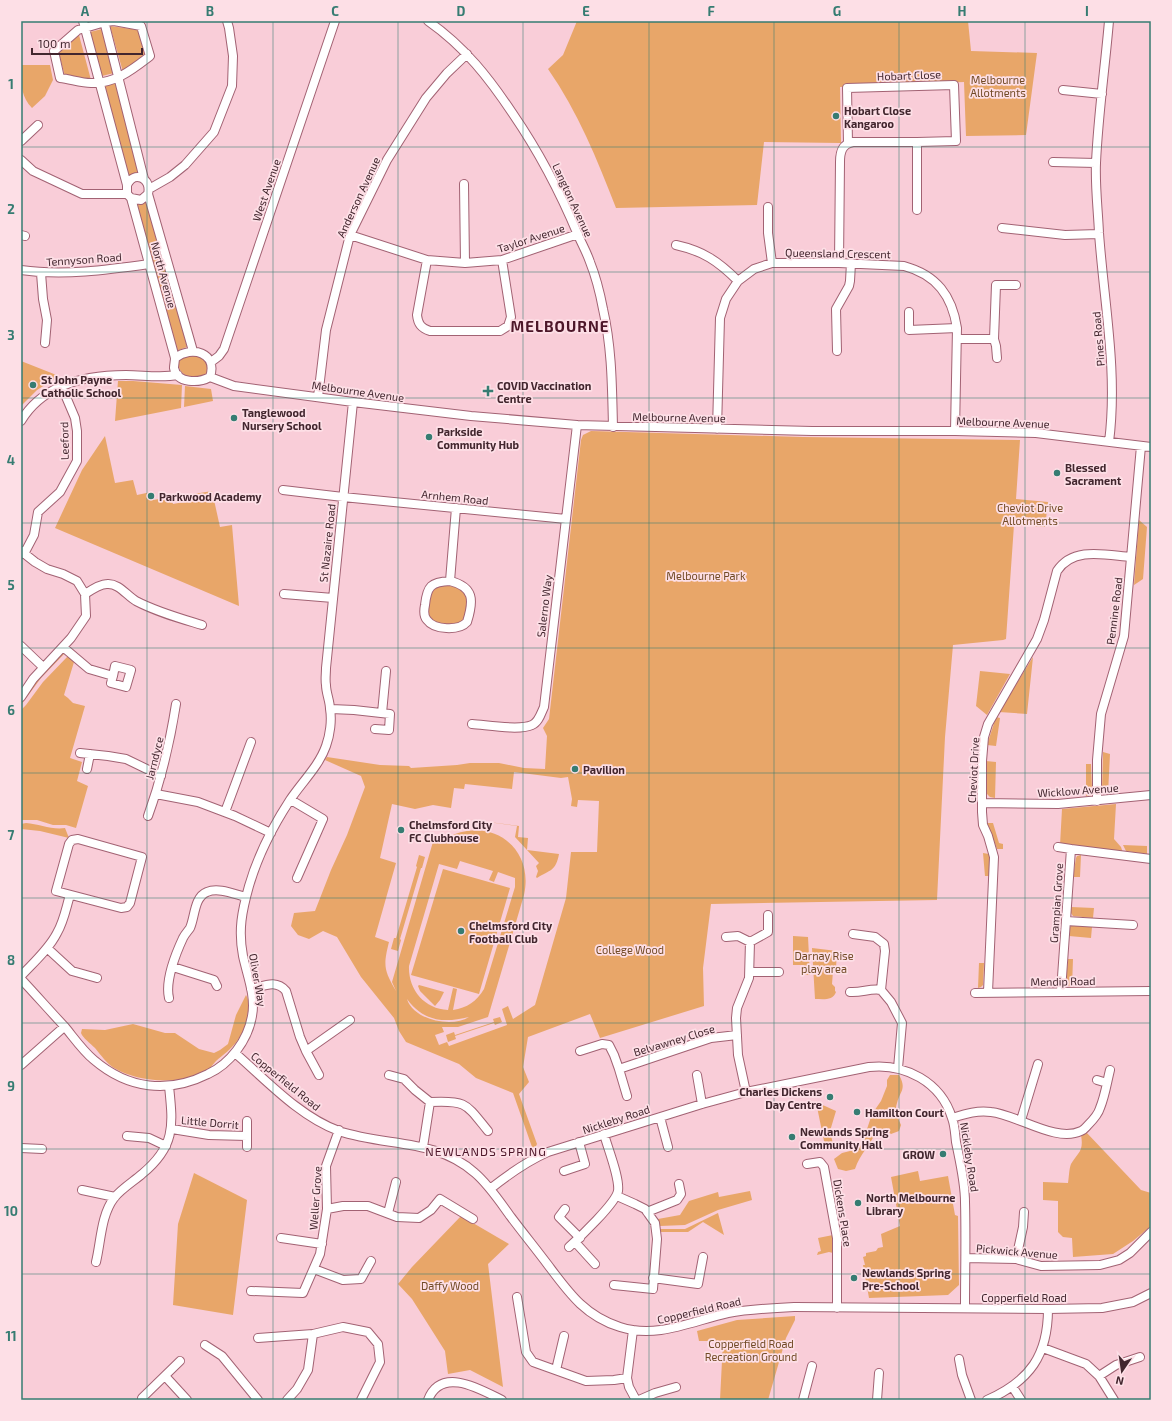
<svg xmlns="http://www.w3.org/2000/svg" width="1172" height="1421" font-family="'Exo 2',sans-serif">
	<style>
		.green { fill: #e8a669; fill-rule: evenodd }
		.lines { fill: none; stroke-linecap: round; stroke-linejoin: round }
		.minor-casing { stroke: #a26273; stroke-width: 10 }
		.minor { stroke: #fff; stroke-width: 8 }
		.grid { fill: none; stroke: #367c72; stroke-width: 1; stroke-opacity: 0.55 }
		.poi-dot { fill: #367c72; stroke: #fddfe6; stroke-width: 1.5 }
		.labels { text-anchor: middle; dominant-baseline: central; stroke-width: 3.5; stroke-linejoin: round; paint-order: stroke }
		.street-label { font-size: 11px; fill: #42262e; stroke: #fddfe6 }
		.park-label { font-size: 11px; fill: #724b26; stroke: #fddfe6 }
		.poi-label { font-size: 11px; font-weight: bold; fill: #42262e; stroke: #fddfe6; text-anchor: start }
		.neighbourhood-label { font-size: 12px; letter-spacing: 1px; fill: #4d1629; stroke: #fddfe6 }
		.district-label { font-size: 15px; font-weight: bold; letter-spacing: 1px; fill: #4d1629; stroke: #fddfe6 }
		.neatline { fill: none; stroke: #367c72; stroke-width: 1.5 }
		.grid-label { font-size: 13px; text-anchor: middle; font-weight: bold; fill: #367c72 }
	</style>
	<rect width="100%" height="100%" fill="#f9cdd8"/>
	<path class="green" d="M577 21H968L971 51 1037 53 1026 135 966 136 964 82 840 87 841 143 764 142 757 205 616 208C597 159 578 112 548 69L563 55Z
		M110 26 139 30 146 53 123 72Z
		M102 29 114 73 102 76 90 32Z
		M79 35 91 80 65 76 58 51Z
		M21 65H50L53 80 45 96 32 108C20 96 21 81 21 65Z
		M116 83 140 174 128 177 105 86Z
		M148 201 187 347 176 351 136 204Z
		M189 354C198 356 205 357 209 366L207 374C196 382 173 376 180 358Z
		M21 361 59 376 37 390 21 406Z
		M118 381H133L182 385 181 408 115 421Z
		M185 386 211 389 213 401 184 407Z
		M591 431 803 437 1020 440 1016 499 1048 502 1045 527 1014 525 1006 639 1003 640 953 645 945 737 937 900 711 904 703 968 704 1006 600 1038 590 1014 528 1037 523 1067 529 1082 519 1094 537 1144 535 1148 532 1147 513 1093 476 1078 459 1064 406 1042 399 1031 394 1018 361 977 337 937 323 931 309 939 298 935 291 926 294 913 315 911 331 870 347 835 365 787 361 776 325 760 327 757 380 765 409 766 411 768 457 765 470 763H499L524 768 545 769 547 736 543 728 549 719 581 440 583 435ZM514 772 561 778 568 777 572 799 571 806 577 807 578 800 599 801 597 852H571L566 898 535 1005 513 1019 508 1006 502 1009 507 1025 449 1046 447 1042 439 1045 435 1035 444 1032 442 1027H458L488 1017 524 895C535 846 488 814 445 839L435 835 392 982 396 991C384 970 383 966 389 942L375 937 396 863 380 858 392 804 415 809 433 805 451 808 454 788 464 789 465 784 512 789ZM460 861 493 871 489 880 494 882 498 872 515 878V887L484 989C477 1001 467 1008 453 1010L457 989 453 988 448 1010C424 1009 408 989 409 966L439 864 457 869ZM407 999C424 1022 444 1023 469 1017 452 1028 413 1020 407 999Z
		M105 436 115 483 133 480 137 495 151 492 153 500 171 497 173 504 195 500 194 494 212 491 220 527 232 525 239 606 55 528 82 470Z
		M1139 520 1147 527 1143 579 1134 585Z
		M442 585 457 587 464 590 468 599 466 615 464 620 457 625 437 624 431 620 428 615 429 594 432 589Z
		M62 653H65L41 678 21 705C21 695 53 662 62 653Z
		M68 656 74 662 64 695 68 698 73 703 85 706 70 758 82 762 77 781 88 786 76 828 66 825H53L37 820H21V710L26 705 43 682Z
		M1033 657 1027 714 999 712Z
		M980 671 1010 674 987 715 976 706Z
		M996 717 1000 718 996 746 987 745Z
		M1103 752 1110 754 1108 794 1103 793 1102 792Z
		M986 761 996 762 995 798 990 797 987 794Z
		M1086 764H1091L1092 789 1091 795 1086 796Z
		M1116 804 1114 839 1121 847 1123 853 1060 845 1062 809Z
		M466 819 519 826 518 837 528 838 527 850 559 854C556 871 550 870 537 878L536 877 538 871 536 866 539 863 515 837 517 826Z
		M26 823C39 824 52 830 65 828L69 838 40 831 21 829V824Z
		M987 823H993L999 843 1003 844V849H997Z
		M1123 845 1147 846V854L1126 851Z
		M983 853 989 854 991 856 990 876H985Z
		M419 855 425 857 422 868H421L400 939 401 940 398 951 391 949 394 938H396L417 867 416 866Z
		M1081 855 1080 877H1073L1076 858 1077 856Z
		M443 869 510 888 479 994 411 975Z
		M1071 907 1094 908 1093 918 1073 916 1071 913Z
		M1079 925 1092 927 1091 938 1069 936 1070 927 1073 925Z
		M793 936 808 937 810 975H805L804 965H793Z
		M812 948 837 951 836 968 833 971 832 984 835 987V991L836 992C833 1001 823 999 815 999Z
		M1068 959H1073L1072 987 1067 985 1066 982Z
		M979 963H984L983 985 981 987 978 988Z
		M419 985 444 992 440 1000 435 1006 420 991 418 986Z
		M246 995C250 1001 248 1011 247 1018 242 1040 232 1048 216 1061 214 1063 212 1066 210 1068 185 1086 139 1083 114 1068 106 1063 101 1055 95 1048 90 1043 83 1038 81 1033L82 1029 105 1030 133 1024 165 1033H175L199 1049 214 1053 220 1050 228 1044 236 1015Z
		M500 1017 502 1022 495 1025 494 1023 455 1036 456 1039 448 1042 446 1035 454 1032 455 1035 494 1022 493 1019Z
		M890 1075H899C907 1089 900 1091 897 1103 894 1111 898 1118 901 1125L899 1131 891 1134 885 1129 877 1130C871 1144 860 1154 855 1169L846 1171 838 1169 834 1159 842 1153 854 1150 860 1147 866 1132 872 1114 881 1101 887 1086V1080Z
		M816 1102 836 1111 830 1131 833 1144 825 1146Z
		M1086 1132 1141 1190 1151 1193V1226L1133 1241 1113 1254 1073 1257 1072 1238 1063 1237 1058 1232V1201L1043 1200V1182L1068 1183C1069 1177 1069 1169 1071 1164 1078 1152 1084 1152 1081 1135Z
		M918 1171 920 1181 948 1176 955 1215 958 1216 959 1285 948 1295 869 1298 863 1265H865L863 1257 866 1256V1253L876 1251 878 1248 883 1247 881 1234 900 1226 891 1177Z
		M194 1173 247 1200 233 1315 173 1305 178 1224Z
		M750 1191 752 1200 718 1210 685 1225 660 1226 658 1219 680 1215 689 1201 718 1192 719 1197Z
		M718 1213 724 1235 703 1222 688 1232H661L660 1229H685Z
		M461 1216 509 1244 488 1264 503 1387 470 1370 448 1374 445 1351 412 1299 398 1284 412 1267Z
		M833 1235V1253L829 1252 817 1255 818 1252 821 1251 818 1238Z
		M795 1316V1320L786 1338 768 1400H720L723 1341H699L697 1331 737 1320Z"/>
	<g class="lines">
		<g class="minor-casing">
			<path id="minor" d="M83 21 127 185V194L131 198 175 358C175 361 174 365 174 368 177 384 199 383 210 377 218 353 192 345 175 358
				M104 21 144 179
				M114 21 141 26 150 56C133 69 115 84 91 83 81 83 70 79 60 78L54 51 78 30 105 22Z
				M428 21C465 47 489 78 513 114 539 152 560 192 578 235 582 244 587 253 590 262 596 277 600 293 603 309 612 348 612 387 613 427
				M1063 90 1102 94
				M21 141 38 125
				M848 143 847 88 954 85 956 141 917 142V210
				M21 160 33 171 82 194H127
				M1053 162 1096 163
				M464 184 465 263
				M127 185C134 170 152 178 148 194L193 351
				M149 189 170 177 185 165 214 132 232 86 233 56 229 28 227 21
				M131 198 141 200 148 194
				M768 207V233L772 263
				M1002 228 1065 235 1099 234
				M21 235 25 236
				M350 235 427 260 465 263 502 260 578 234
				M676 245C703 251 718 261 738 281
				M427 260 417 315C418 324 421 328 430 331H500L508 326 511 317 502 260
				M839 263 840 162C840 152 842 144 853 142H917
				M21 270C63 276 107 270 149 264
				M41 273 43 299 47 320 45 343
				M909 312V330L957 328
				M957 339H994L996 285H1016
				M994 339 996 346 997 358
				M837 351 836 309 849 286 850 281 851 263
				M211 362 219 356 224 349 335 21
				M210 377 234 386 353 402 471 416 577 425 812 431H955L1036 433 1151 447
				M318 397 326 330 350 235 387 160 426 98 447 73 467 54
				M21 421C43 384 86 375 126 375 143 375 160 378 178 375
				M717 429 720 318 726 299 738 281 754 269 772 263H839L904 266C937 275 952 296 957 328L955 431
				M1109 442C1118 372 1104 303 1099 233 1098 210 1095 186 1096 163 1098 116 1105 68 1109 21
				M283 490 343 497 566 519
				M21 551 35 562 47 569 63 574 77 581 85 594 86 616 71 638 33 679 21 697
				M24 554 34 535 38 512 60 492 77 461V431L75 418 61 385
				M450 581C474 587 474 600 467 622 459 631 434 630 427 620 423 616 424 610 425 605 427 586 431 582 450 581L456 508
				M85 594C91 590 100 584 107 584 119 583 127 596 136 601 157 612 179 618 202 625
				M284 594 333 598
				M21 646 43 667
				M63 647 89 669 113 676 111 683 126 687 131 670 115 666 113 676
				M331 709 354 710 390 714 389 730 375 729
				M382 713 386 671
				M472 724C487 725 519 731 532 725 539 722 541 713 544 707L577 425
				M80 753 108 756 126 759 161 776
				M87 769 90 754
				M156 794 198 802 235 816 271 833
				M291 800 323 819 297 878
				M1097 801V760L1101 714 1124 636 1141 446
				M982 803 1058 804 1151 795
				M225 812 251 742
				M148 816C161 780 170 742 176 704
				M78 839 142 857 130 903 127 907 121 908 56 891 69 844 72 840Z
				M1058 847 1071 849
				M1066 921 1133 925
				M853 934 875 937 884 944 885 951 881 990 891 1002 902 1023 898 1068
				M726 937 738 936 750 942 749 978 737 1008 736 1018 738 1055 746 1092
				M750 942 768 932V915
				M47 948 72 971 97 978
				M173 967 214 980 217 986
				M750 972H779
				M21 976C33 963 49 949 57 933 64 921 66 908 70 895
				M21 979C36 995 50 1011 65 1027 74 1038 83 1051 94 1060 128 1089 168 1094 208 1074 230 1064 248 1040 252 1016 256 996 247 975 243 956 238 930 242 911 249 886 258 855 273 826 290 800 302 782 319 766 326 746 330 735 332 720 330 709 330 701 326 693 326 685 325 680 326 674 326 668L353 402
				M251 989C264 986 276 979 286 991L300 1037 306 1051 350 1020
				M1061 991 1071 849 1151 859
				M850 992C861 993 871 988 881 990
				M988 992 994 857 988 836 983 825 982 812V761L984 737 988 724 1037 639 1044 620 1057 571C1073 546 1106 555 1131 557
				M975 993 1151 991
				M169 998C165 981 176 953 183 938 185 934 188 931 190 928 195 917 194 897 207 892 218 887 234 894 246 897
				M306 1051 319 1075
				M580 1051 602 1044 609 1045 614 1055 619 1069 711 1038 737 1035
				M235 1053C266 1080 300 1117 339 1131 386 1147 436 1138 475 1173 489 1185 500 1202 511 1217 523 1233 536 1249 548 1265 569 1293 585 1316 620 1327 657 1339 692 1321 728 1313 750 1309 773 1308 795 1307L1048 1309 1102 1308 1133 1302 1151 1293
				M21 1065 64 1027
				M619 1069 627 1096
				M389 1075 404 1079 415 1090 430 1102
				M697 1075 702 1104
				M1097 1080 1107 1083
				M660 1117 668 1147
				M952 1118C965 1114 977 1110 991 1112 1018 1115 1056 1143 1081 1131 1084 1130 1086 1127 1088 1125 1093 1120 1098 1115 1100 1108 1105 1096 1107 1082 1110 1070
				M1021 1120 1038 1064
				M172 1129 209 1135 247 1136
				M127 1136 149 1138 166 1146
				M247 1147V1121
				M423 1147 430 1102C467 1100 466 1104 488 1131
				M21 1148 42 1149
				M807 1164 820 1162 824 1167 837 1238V1308
				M564 1171 585 1164 579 1142
				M490 1189C509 1174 527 1161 548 1152L702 1104 746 1092 869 1067C905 1063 941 1082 952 1118 955 1126 955 1134 956 1142 960 1162 965 1182 965 1202 966 1237 965 1273 965 1308
				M82 1190 115 1197
				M327 1209 343 1206H368L397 1217 419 1218 431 1210 440 1199 473 1219
				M565 1209 559 1217 580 1238
				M647 1212 677 1200 681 1194 679 1184
				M388 1213 396 1182
				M281 1238 322 1244
				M575 1242 595 1264
				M569 1247C579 1238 616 1203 618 1191 620 1178 608 1149 604 1134
				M966 1258 1016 1259 1041 1266 1100 1265 1119 1260 1130 1253 1151 1232
				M1016 1259 1023 1227 1024 1212
				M96 1262C101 1241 101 1215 114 1198 121 1189 134 1181 142 1174 176 1146 173 1125 169 1086
				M314 1269 343 1280 361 1279 371 1261
				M653 1278 698 1284 703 1257
				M614 1285 653 1289 657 1239 655 1223 645 1209 635 1204 617 1196
				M251 1291 303 1293 320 1254 327 1209 326 1166 339 1130
				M517 1297 526 1352 533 1362 586 1381 614 1380 627 1378
				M633 1330 627 1378 629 1387 636 1400
				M258 1338 313 1334
				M205 1345 222 1356 258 1400
				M1043 1348 1086 1364 1099 1376 1114 1400
				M959 1359 962 1375 971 1400
				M556 1370 564 1336
				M165 1376 187 1400
				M1099 1376 1116 1365 1140 1357
				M1012 1386 1021 1400
				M142 1400V1398L180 1361
				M287 1400 297 1389 308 1370 313 1334 343 1327 368 1332 378 1344 380 1362 361 1400
				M428 1400C441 1366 480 1389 502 1400
				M639 1400 655 1393 676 1387
				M803 1400 812 1366
				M877 1400 879 1373
				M987 1400C1030 1381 1048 1355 1048 1309"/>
		</g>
		<use href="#minor" class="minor"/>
	</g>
	<path class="grid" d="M147 21V1400M273 21V1400M398 21V1400M523 21V1400M649 21V1400M774 21V1400M899 21V1400M1025 21V1400M21 147H1151M21 272H1151M21 398H1151M21 523H1151M21 648H1151M21 773H1151M21 898H1151M21 1023H1151M21 1149H1151M21 1274H1151"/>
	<g class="poi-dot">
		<circle cx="836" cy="116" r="4"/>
		<circle cx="33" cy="385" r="4"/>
		<path d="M486 385h4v4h4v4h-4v4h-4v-4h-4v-4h4z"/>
		<circle cx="234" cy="418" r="4"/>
		<circle cx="429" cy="437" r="4"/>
		<circle cx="1057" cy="473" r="4"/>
		<circle cx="151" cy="496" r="4"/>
		<circle cx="575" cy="769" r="4"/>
		<circle cx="401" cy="830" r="4"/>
		<circle cx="461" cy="931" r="4"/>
		<circle cx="830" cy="1097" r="4"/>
		<circle cx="857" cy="1112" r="4"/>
		<circle cx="792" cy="1137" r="4"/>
		<circle cx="943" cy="1154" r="4"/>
		<circle cx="858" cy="1203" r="4"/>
		<circle cx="854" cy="1278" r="4"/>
	</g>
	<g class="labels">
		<g class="street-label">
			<text transform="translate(909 75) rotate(-2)">Hobart Close</text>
			<text transform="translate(266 190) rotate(-71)">West Avenue</text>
			<text transform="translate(358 197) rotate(-65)">Anderson Avenue</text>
			<text transform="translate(573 200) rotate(65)">Langton Avenue</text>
			<text transform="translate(531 238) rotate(-18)">Taylor Avenue</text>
			<text transform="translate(838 253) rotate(1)">Queensland Crescent</text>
			<text transform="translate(84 259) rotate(-4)">Tennyson Road</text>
			<text transform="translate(164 275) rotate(75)">North Avenue</text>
			<text transform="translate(1098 339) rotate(-95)">Pines Road</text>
			<text transform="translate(358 391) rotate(8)">Melbourne Avenue</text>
			<text transform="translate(679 417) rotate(1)">Melbourne Avenue</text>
			<text transform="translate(1003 422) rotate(2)">Melbourne Avenue</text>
			<text transform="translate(64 441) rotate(-91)">Leeford</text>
			<text transform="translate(455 497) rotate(6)">Arnhem Road</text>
			<text transform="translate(327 543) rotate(-84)">St Nazaire Road</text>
			<text transform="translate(544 606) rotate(-83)">Salerno Way</text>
			<text transform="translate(1114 611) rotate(-83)">Pennine Road</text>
			<text transform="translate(154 758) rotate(-76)">Jarndyce</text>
			<text transform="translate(973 770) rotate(-87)">Cheviot Drive</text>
			<text transform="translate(1078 790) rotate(-4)">Wicklow Avenue</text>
			<text transform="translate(1056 903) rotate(-86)">Grampian Grove</text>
			<text transform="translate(258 980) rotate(80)">Oliver Way</text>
			<text transform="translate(1063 981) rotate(-1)">Mendip Road</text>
			<text transform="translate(674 1040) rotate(-17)">Belvawney Close</text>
			<text transform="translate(286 1081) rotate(39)">Copperfield Road</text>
			<text transform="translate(616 1119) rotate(-18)">Nickleby Road</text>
			<text transform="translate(210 1122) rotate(5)">Little Dorrit</text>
			<text transform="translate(970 1157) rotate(81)">Nickleby Road</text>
			<text transform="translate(315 1198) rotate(-86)">Weller Grove</text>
			<text transform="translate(843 1213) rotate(81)">Dickens Place</text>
			<text transform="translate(1017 1251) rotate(5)">Pickwick Avenue</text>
			<text x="1024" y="1297">Copperfield Road</text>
			<text transform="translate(699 1310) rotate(-13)">Copperfield Road</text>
		</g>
		<g class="park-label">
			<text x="998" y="79">Melbourne<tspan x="998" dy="13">Allotments</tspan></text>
			<text x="1030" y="507">Cheviot Drive<tspan x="1030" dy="13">Allotments</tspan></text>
			<text x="706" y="575">Melbourne Park</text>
			<text x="630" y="949">College Wood</text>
			<text x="824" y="955">Darnay Rise<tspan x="824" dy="13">play area</tspan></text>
			<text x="450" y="1285">Daffy Wood</text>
			<text x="751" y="1343">Copperfield Road<tspan x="751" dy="13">Recreation Ground</tspan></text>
		</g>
		<g class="poi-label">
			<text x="844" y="110">Hobart Close<tspan x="844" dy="13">Kangaroo</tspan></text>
			<text x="41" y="379">St John Payne<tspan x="41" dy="13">Catholic School</tspan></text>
			<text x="497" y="385">COVID Vaccination<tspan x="497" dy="13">Centre</tspan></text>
			<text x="242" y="412">Tanglewood<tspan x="242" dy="13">Nursery School</tspan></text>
			<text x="437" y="431">Parkside<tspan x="437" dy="13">Community Hub</tspan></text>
			<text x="1065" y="467">Blessed<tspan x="1065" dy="13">Sacrament</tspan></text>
			<text x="159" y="496">Parkwood Academy</text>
			<text x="583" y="769">Pavilion</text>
			<text x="409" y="824">Chelmsford City<tspan x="409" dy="13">FC Clubhouse</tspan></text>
			<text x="469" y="925">Chelmsford City<tspan x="469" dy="13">Football Club</tspan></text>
			<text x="822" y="1091" text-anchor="end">Charles Dickens<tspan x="822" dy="13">Day Centre</tspan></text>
			<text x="865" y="1112">Hamilton Court</text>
			<text x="800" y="1131">Newlands Spring<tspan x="800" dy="13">Community Hall</tspan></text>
			<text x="935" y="1154" text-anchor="end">GROW</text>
			<text x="866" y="1197">North Melbourne<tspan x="866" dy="13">Library</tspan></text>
			<text x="862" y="1272">Newlands Spring<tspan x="862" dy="13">Pre-School</tspan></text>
		</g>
		<g class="neighbourhood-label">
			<text x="486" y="1151">NEWLANDS SPRING</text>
		</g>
		<g class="district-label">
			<text x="560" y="326">MELBOURNE</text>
		</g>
	</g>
	<rect width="1172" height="1421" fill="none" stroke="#fddfe6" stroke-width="44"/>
	<g transform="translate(1122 1371) rotate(193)" stroke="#fddfe6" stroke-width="3" paint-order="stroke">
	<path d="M0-3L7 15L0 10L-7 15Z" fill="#42262e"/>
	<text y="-6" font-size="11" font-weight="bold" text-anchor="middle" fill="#42262e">N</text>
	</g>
	<path d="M32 48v6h110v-6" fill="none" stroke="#42262e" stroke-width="2"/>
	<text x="38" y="48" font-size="12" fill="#42262e" stroke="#fddfe6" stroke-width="3" paint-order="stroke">100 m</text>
	<rect x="22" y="22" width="1128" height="1377" class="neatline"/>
	<g class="grid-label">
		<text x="85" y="16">A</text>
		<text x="210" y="16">B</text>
		<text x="335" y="16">C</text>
		<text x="461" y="16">D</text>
		<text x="586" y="16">E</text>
		<text x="711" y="16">F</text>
		<text x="837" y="16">G</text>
		<text x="962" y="16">H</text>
		<text x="1087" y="16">I</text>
		<text x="11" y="89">1</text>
		<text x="11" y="214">2</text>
		<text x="11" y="340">3</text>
		<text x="11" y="465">4</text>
		<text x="11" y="590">5</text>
		<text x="11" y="715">6</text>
		<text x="11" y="840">7</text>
		<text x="11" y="965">8</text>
		<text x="11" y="1091">9</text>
		<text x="11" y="1216">10</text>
		<text x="11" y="1341">11</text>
	</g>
</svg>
